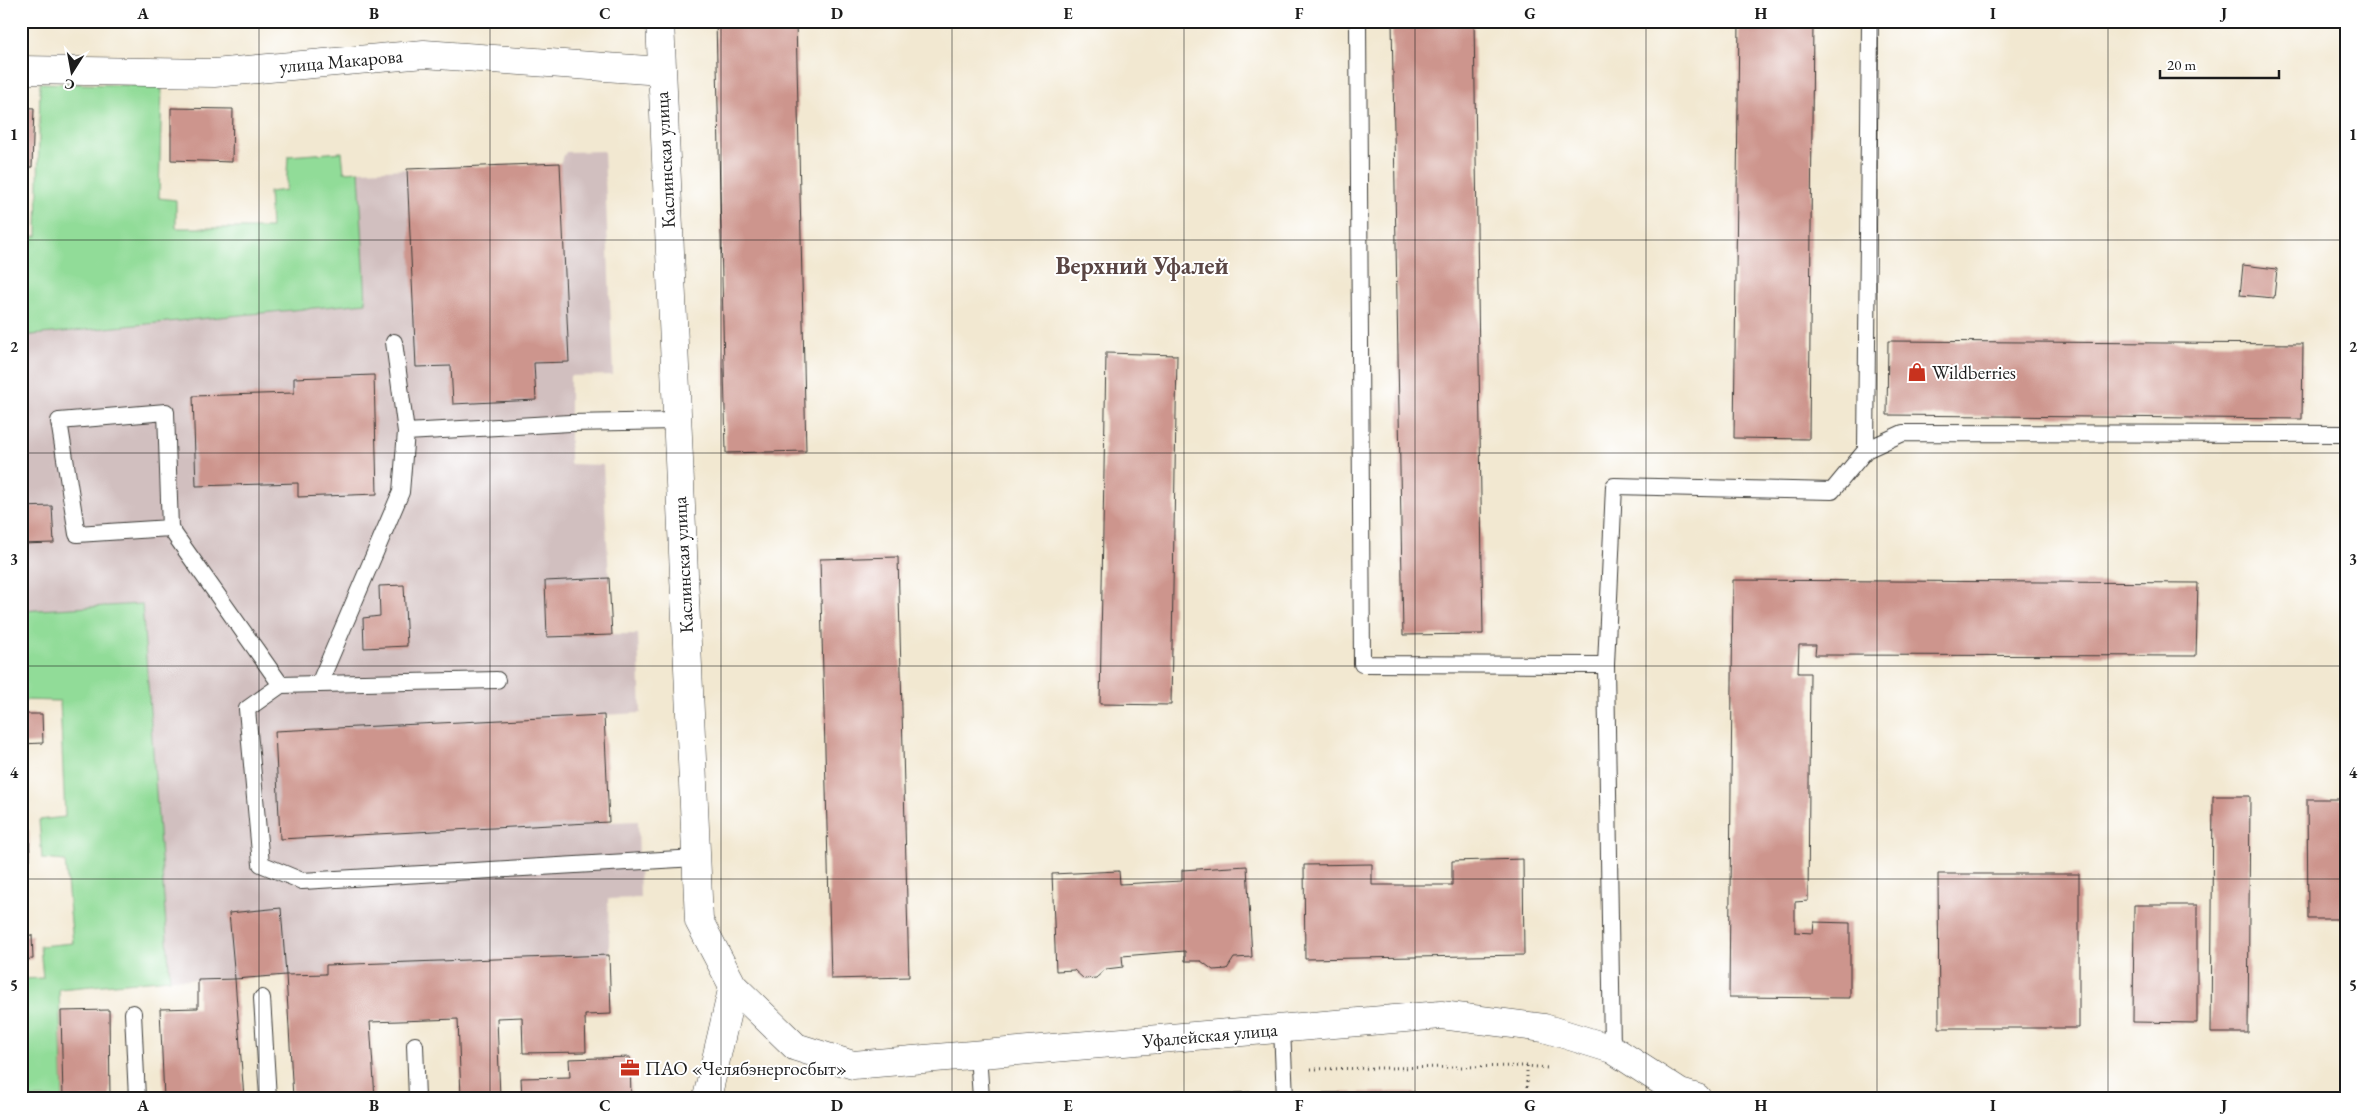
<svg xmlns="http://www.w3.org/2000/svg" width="2367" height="1119" font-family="'EB Garamond',serif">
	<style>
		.industrial { fill: #d1bfbf }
		.green { fill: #91dc98; stroke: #567c5a }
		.building { fill: #cd958d }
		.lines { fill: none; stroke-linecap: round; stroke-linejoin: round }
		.service-casing { stroke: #3c3b37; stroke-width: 18 }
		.minor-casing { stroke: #3c3b37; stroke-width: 29 }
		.path { stroke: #3c3b37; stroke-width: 3; stroke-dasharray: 1 4; stroke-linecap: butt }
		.service { stroke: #fff; stroke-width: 16 }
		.minor { stroke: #fff; stroke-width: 28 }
		.grid { fill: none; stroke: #1c1c1c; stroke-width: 1; stroke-opacity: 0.55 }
		.labels { text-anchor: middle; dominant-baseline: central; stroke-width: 4; stroke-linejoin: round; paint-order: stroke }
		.street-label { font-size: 19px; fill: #1c1c1c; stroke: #fff }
		.poi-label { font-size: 19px; fill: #1c1c1c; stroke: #fff; text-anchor: start }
		.district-label { font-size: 24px; font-weight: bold; fill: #5a4644; stroke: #fff }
		.neatline { fill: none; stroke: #1c1c1c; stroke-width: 2 }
		.grid-label { font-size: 16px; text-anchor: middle; font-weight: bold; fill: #1c1c1c }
	</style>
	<rect width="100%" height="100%" fill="#fff"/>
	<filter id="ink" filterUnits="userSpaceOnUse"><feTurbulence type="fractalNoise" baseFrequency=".02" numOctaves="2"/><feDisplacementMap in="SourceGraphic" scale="10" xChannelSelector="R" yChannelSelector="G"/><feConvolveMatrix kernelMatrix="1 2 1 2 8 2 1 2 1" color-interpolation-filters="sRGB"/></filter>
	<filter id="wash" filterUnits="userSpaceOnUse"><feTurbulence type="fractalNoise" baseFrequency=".0096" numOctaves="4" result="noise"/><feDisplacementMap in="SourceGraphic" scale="20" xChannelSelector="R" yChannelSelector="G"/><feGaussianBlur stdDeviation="1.12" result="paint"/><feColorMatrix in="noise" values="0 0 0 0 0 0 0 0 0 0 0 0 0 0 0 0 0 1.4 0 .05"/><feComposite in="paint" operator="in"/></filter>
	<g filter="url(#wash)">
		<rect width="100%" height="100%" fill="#f2e8d1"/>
		<path class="industrial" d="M604 151 613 375 570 376V464L603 465 612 634H638L641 713 604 715 609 822 638 821 640 898 608 899 611 1014 327 1024 325 974 198 980 170 979 142 604 21 611V336L365 303 359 171 560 163 566 152Z"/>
		<path class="green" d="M40 83 162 86 159 198 176 200V228H271L269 192 286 190 288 156 342 152 344 172 359 171 366 303 21 336V237L37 236Z
			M142 604 170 979 59 989 63 1098H21V979L43 978 40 946 73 943 65 861 42 859 39 820 65 817 60 701 21 700V611Z"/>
		<g id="blocks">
			<path class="building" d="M716 21H796L806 451 726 453Z
				M1392 21H1474L1483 634 1403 635Z
				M1739 21H1813L1809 439 1734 438Z
				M21 107 34 108 32 167H21Z
				M171 108 233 109 232 162 171 160Z
				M560 163 569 362 534 363 536 400 453 404 451 366 416 367 407 169Z
				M2243 265 2277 269 2274 298 2240 295Z
				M1888 341 2303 344 2302 419 1887 415Z
				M1106 353 1177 355 1171 705 1100 704Z
				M374 375 377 494 298 497V483L196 486 193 396 294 393V378Z
				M52 506 54 543 21 544V507Z
				M898 557 909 977 831 979 820 559Z
				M609 578 612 635 547 637 545 581Z
				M1733 580 2198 583 2196 656 1815 655 1816 645H1799L1798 673H1810L1808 901 1795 902V932L1813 933 1814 922 1850 923V998L1729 997Z
				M404 585 407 646 364 648 363 618 380 616 379 586Z
				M21 714H42L43 743 21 744Z
				M604 715 609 822 280 839 275 731Z
				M2213 796H2250L2248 1033H2211Z
				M2307 799H2346V919H2308Z
				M21 830H29L30 860 21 861Z
				M1523 859 1524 955 1305 959 1304 865 1372 864V885H1452V861Z
				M1247 866 1252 957 1234 958 1227 969 1213 970 1201 961H1185V951L1122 956 1123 967 1106 969 1096 978 1084 979 1074 970 1056 971 1052 874 1119 871 1120 884 1182 881V870Z
				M1938 874H2079V1028H1939Z
				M2134 905H2197V1023L2133 1022Z
				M281 908 286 975 235 979 229 913Z
				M32 935 33 959 21 960V936Z
				M609 955 611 1014 585 1015 586 1052 523 1053 522 1017 497 1018 500 1098H461L458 1019 370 1022 375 1098H293L286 975 326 974V965Z
				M235 979 244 1098H164L160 1009 198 1008V980Z
				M109 1010 110 1098H63L61 1011Z
				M630 1057 631 1098H522L521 1078 570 1077 569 1059Z
				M1254 1092V1098H1151V1096Z
				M1415 1092V1098H1323V1093Z"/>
		</g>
	</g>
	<g filter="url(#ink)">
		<use href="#blocks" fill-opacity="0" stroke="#3c3b37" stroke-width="1"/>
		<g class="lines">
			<g class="service-casing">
				<path id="service" d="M1358 21 1362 664 1606 665
					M394 342 406 432
					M1866 450 1903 433 2346 434
					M170 528 77 534 59 421 166 412 170 528 281 685 247 709 261 864 302 881 696 858
					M497 680 319 684 401 492 406 432 570 423 677 421
					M281 685 319 684
					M262 998 268 1098
					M133 1013 137 1098
					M1282 1029 1285 1098
					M415 1045 417 1098
					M1612 1049 1606 665 1614 486 1832 491 1866 450 1870 21
					M978 1054 981 1098"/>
			</g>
			<g class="minor-casing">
				<path id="minor" d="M660 21 699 921 733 986 796 1047 853 1065 1441 1015 1544 1028 1612 1049 1680 1093 1697 1098
					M21 70 214 73 424 54 661 71
					M707 1098 733 986"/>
			</g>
			<path class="path" d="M1527 1066V1098
				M1311 1069 1527 1066 1548 1068"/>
			<use href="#service" class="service"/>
			<use href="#minor" class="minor"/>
		</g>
	</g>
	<path class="grid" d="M259 21V1098M490 21V1098M721 21V1098M952 21V1098M1184 21V1098M1415 21V1098M1646 21V1098M1877 21V1098M2108 21V1098M21 240H2346M21 453H2346M21 666H2346M21 879H2346"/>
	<defs>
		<g id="shop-bare" transform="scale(1.5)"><path d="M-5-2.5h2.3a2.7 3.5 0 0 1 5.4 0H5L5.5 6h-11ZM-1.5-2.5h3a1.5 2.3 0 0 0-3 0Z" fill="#c8321e" stroke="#fff" stroke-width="2.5" paint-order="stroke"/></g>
		<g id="office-bare" transform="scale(1.5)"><path d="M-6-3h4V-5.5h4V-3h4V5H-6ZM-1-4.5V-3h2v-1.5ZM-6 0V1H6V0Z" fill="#c8321e" stroke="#fff" stroke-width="2.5" paint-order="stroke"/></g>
	</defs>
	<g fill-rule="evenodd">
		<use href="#shop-bare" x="1917" y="372"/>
		<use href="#office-bare" x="630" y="1068"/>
	</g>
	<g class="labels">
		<g class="street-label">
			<text transform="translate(341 61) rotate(-5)">улица Макарова</text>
			<text transform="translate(665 160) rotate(-93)">Каслинская улица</text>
			<text transform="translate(683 565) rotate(-93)">Каслинская улица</text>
			<text transform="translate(1210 1035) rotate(-5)">Уфалейская улица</text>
		</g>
		<g class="poi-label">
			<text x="1932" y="372">Wildberries</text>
			<text x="645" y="1068">ПАО «Челябэнергосбыт»</text>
		</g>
		<g class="district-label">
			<text x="1142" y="265">Верхний Уфалей</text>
		</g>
	</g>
	<rect width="2367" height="1119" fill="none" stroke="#fff" stroke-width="55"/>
	<g transform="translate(72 72) rotate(191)" stroke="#ffffff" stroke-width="4" paint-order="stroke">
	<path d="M0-4L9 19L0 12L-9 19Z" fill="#1c1c1c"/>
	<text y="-8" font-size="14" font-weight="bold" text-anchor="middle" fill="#1c1c1c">С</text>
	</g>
	<path d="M2160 70v8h119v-8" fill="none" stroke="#1c1c1c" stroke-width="2.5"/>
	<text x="2167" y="70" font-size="15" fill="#1c1c1c" stroke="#ffffff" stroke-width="4" paint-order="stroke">20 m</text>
	<rect x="28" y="28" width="2312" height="1064" class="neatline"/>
	<g class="grid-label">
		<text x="143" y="19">A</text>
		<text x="374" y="19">B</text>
		<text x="605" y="19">C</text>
		<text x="837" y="19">D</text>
		<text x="1068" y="19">E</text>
		<text x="1299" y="19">F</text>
		<text x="1530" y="19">G</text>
		<text x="1761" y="19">H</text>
		<text x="1993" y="19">I</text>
		<text x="2224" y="19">J</text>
		<text x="14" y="140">1</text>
		<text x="2353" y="140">1</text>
		<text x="14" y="352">2</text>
		<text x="2353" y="352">2</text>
		<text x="14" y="565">3</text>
		<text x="2353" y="565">3</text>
		<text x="14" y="778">4</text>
		<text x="2353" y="778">4</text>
		<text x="14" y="991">5</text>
		<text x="2353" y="991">5</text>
		<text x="143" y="1111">A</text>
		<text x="374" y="1111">B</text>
		<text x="605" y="1111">C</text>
		<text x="837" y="1111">D</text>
		<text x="1068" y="1111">E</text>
		<text x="1299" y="1111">F</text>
		<text x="1530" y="1111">G</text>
		<text x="1761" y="1111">H</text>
		<text x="1993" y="1111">I</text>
		<text x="2224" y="1111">J</text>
	</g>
</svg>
